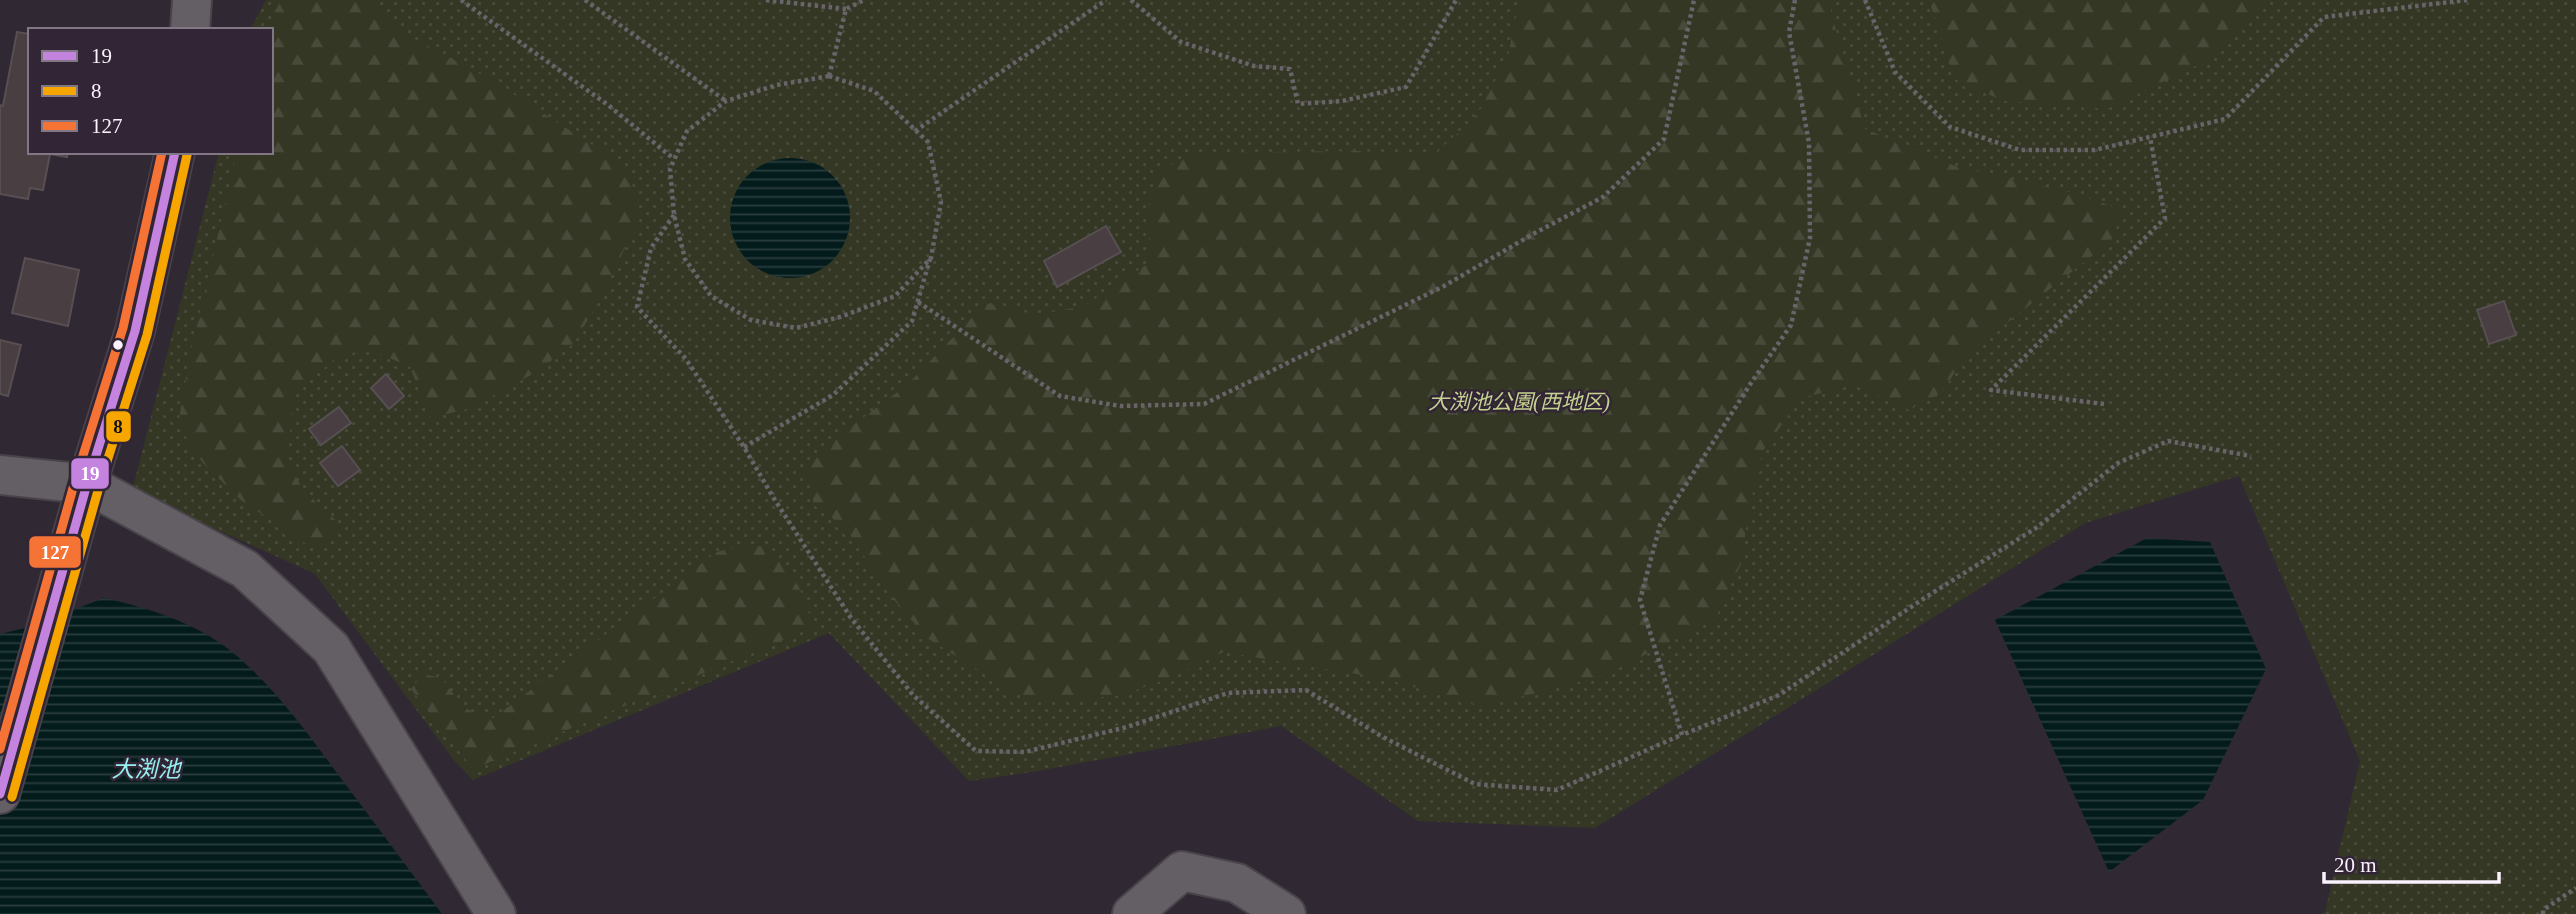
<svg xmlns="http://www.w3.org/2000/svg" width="2576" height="914" font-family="'Times New Roman','Noto Sans JP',serif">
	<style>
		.grass { fill: url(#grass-dots) }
		.forest { fill: url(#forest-firs) }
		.water { fill: url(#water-rules) }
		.building { fill: #493e42; stroke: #574f52; stroke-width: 2 }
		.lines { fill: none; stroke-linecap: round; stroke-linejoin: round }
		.street-casing { stroke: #49434a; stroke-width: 42 }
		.secondary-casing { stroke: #49434a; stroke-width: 42 }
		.path { stroke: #69646a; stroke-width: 4.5; stroke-dasharray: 3.5 3.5; stroke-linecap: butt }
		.street { stroke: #645e65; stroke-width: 38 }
		.secondary { stroke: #645e65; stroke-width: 38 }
		.bus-1-casing { stroke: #322535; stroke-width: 14 }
		.bus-2-casing { stroke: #322535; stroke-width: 14 }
		.bus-3-casing { stroke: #322535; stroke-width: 14 }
		.bus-1 { stroke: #c483df; stroke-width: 9 }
		.bus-2 { stroke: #f7a600; stroke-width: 9 }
		.bus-3 { stroke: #f57335; stroke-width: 9 }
		.bus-dot { fill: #faf2fc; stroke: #322535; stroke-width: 2.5 }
		.labels { text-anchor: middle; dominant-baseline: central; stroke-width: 5; stroke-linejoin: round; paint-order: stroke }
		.park-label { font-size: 21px; font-style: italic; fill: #c4d18f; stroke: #322535 }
		.water-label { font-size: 23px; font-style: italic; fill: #95efef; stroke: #322535 }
		.line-badge { stroke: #322535; stroke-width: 2.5 }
		.badge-label { font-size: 19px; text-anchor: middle; font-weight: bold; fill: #fff }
		.pale-badge-label { font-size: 19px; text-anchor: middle; font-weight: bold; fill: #111 }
	</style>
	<defs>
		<pattern id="grass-dots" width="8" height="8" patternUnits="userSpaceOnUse" patternTransform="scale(1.75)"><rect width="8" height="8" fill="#343724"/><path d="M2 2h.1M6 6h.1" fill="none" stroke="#484b3a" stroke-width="1.8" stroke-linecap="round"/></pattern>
		<pattern id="forest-firs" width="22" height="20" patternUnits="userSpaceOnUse" patternTransform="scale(1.75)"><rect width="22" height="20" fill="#343724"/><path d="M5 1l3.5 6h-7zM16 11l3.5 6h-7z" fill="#484b3a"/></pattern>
		<pattern id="water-rules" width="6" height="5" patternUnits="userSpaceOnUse" patternTransform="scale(1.75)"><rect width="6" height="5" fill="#041b1c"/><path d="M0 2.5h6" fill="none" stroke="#2a3d3e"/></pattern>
	</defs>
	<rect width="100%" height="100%" fill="#302832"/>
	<path class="grass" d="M266 0H2576V914H2321L2325 912 2360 761 2239 476 2085 523 1595 828 1418 821 1281 726 1038 771 969 781 829 633 473 780 453 759 315 574 132 491 219 152H271V30H250Z"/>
	<path class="forest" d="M281 0H373L411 37 493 81 627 167 641 215 598 303 573 344 538 371 471 408 430 418 410 367 367 348 335 359 296 392 286 458 303 490 344 528 320 553 242 501 203 463 178 425 189 360 237 152H271V30H266Z
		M1519 0H1831V13L1865 129 1955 166 2069 192 2124 210 2111 241 1966 355 1942 392 1909 410 1854 385 1801 398 1763 451 1749 508 1741 564 1715 619 1605 675 1482 707 1386 679 1224 652 1164 680 1119 696 1039 701 1013 692 927 638 889 594 845 527 814 505 805 468 848 429 907 385 986 303 1036 315 1084 306 1149 263V204L1157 170 1200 153 1357 151 1433 156 1478 114 1508 56Z
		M1929 0H2272L2239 24 2202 63 2107 109 2004 101 1954 79Z
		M751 544 771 549 799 587 814 627 473 769 411 689 423 674 442 678 462 706 489 721 717 552Z"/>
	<path class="water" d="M730 218a60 60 0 1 1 120 0a60 60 0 1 1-120 0Z
		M2147 538 2210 542 2266 669 2203 800 2109 872 1995 620Z
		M104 598C146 607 193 622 227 648 272 683 306 731 340 777 374 822 408 868 442 914H0V634L29 627Z"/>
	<path class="building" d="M17 32 30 34V152H68L67 157 50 154 43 190 30 188 28 199 0 194V105L3 106Z
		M1106 226 1121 252 1057 287 1044 261Z
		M25 258 79 270 68 326 12 313Z
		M2504 301 2516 335 2489 344 2477 310Z
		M0 340 21 345 8 396 0 394Z
		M386 374 404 396 389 409 371 388Z
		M339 407 351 423 321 445 309 429Z
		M342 446 360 470 338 486 320 463Z"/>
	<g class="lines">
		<g class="street-casing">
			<path id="street" d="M0 475 87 484 245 569 331 648 496 914
				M1132 914 1182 871 1237 883 1286 914"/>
		</g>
		<g class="secondary-casing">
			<path id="secondary" d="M190 30 192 0
				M0 794 87 484 135 331 175 152"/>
		</g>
		<path class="path" d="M461 0 608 105 674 159
			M585 0 726 101
			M766 0 846 9
			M1131 0 1181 42 1254 66 1290 69 1298 104 1342 101 1406 87 1456 0
			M1795 0 1789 32 1809 143 1810 238 1791 325 1751 383 1660 525 1640 600 1682 735 1779 695 1926 597 2036 528 2118 463 2168 441 2251 456
			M1865 0 1895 72 1950 127 2020 150H2095L2225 119 2324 17 2467 0
			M829 76 874 91 928 142 941 202 931 258 895 296 840 317 796 328 751 320 711 296 685 259 674 215 670 169 687 131 726 101 777 85Z
			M829 76 846 9 864 0
			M915 131 1106 0
			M674 215 651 248 637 307 686 359 744 447 773 497 851 618 913 695 976 751 1025 752 1127 727 1228 693 1306 690 1381 736 1475 784 1557 790 1681 735
			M918 302 1060 396 1120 406 1204 404 1444 286 1533 234 1603 197 1664 139 1694 0
			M2104 404 1991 390 2165 218 2150 137
			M744 447 833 395 912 321 930 259
			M2543 914V910L2576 888"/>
		<use href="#street" class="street"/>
		<use href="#secondary" class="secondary"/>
		<g class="bus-1-casing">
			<path id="bus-1" d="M0 794 87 484 135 331 175 152"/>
		</g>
		<g class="bus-2-casing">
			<path id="bus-2" d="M12 797 99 487 147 335 187 155"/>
		</g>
		<g class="bus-3-casing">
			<path id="bus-3" d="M0 749 75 481 123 328 162 152"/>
		</g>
		<use href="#bus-1" class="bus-1"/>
		<use href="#bus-2" class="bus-2"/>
		<use href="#bus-3" class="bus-3"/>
	</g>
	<circle class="bus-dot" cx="118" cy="345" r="6"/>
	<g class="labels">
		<g class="park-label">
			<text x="1519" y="402">大渕池公園(西地区)</text>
		</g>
		<g class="water-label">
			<text x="146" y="769">大渕池</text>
		</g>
	</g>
	<g class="line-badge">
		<rect x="105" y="410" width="27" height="33" rx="7" fill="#f7a600"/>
		<rect x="70" y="457" width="40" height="33" rx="7" fill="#c483df"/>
		<rect x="28" y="535" width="54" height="34" rx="7" fill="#f57335"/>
	</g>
	<g class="badge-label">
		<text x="90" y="480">19</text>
		<text x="55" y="559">127</text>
	</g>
	<g class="pale-badge-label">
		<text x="118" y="433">8</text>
	</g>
	<rect x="28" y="28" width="245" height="126" fill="#322535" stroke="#827785" stroke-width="2"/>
	<rect x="42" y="51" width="35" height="10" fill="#c483df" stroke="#827785" stroke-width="2"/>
	<text x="91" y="63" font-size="21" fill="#faf2fc">19</text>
	<rect x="42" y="86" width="35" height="10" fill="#f7a600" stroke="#827785" stroke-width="2"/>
	<text x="91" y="98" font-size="21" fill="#faf2fc">8</text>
	<rect x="42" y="121" width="35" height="10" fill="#f57335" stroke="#827785" stroke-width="2"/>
	<text x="91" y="133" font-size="21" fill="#faf2fc">127</text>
	<path d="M2324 872v10h175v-10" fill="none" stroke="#faf2fc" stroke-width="3.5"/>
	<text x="2334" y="872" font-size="21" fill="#faf2fc" stroke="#322535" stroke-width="5" paint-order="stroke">20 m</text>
</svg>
